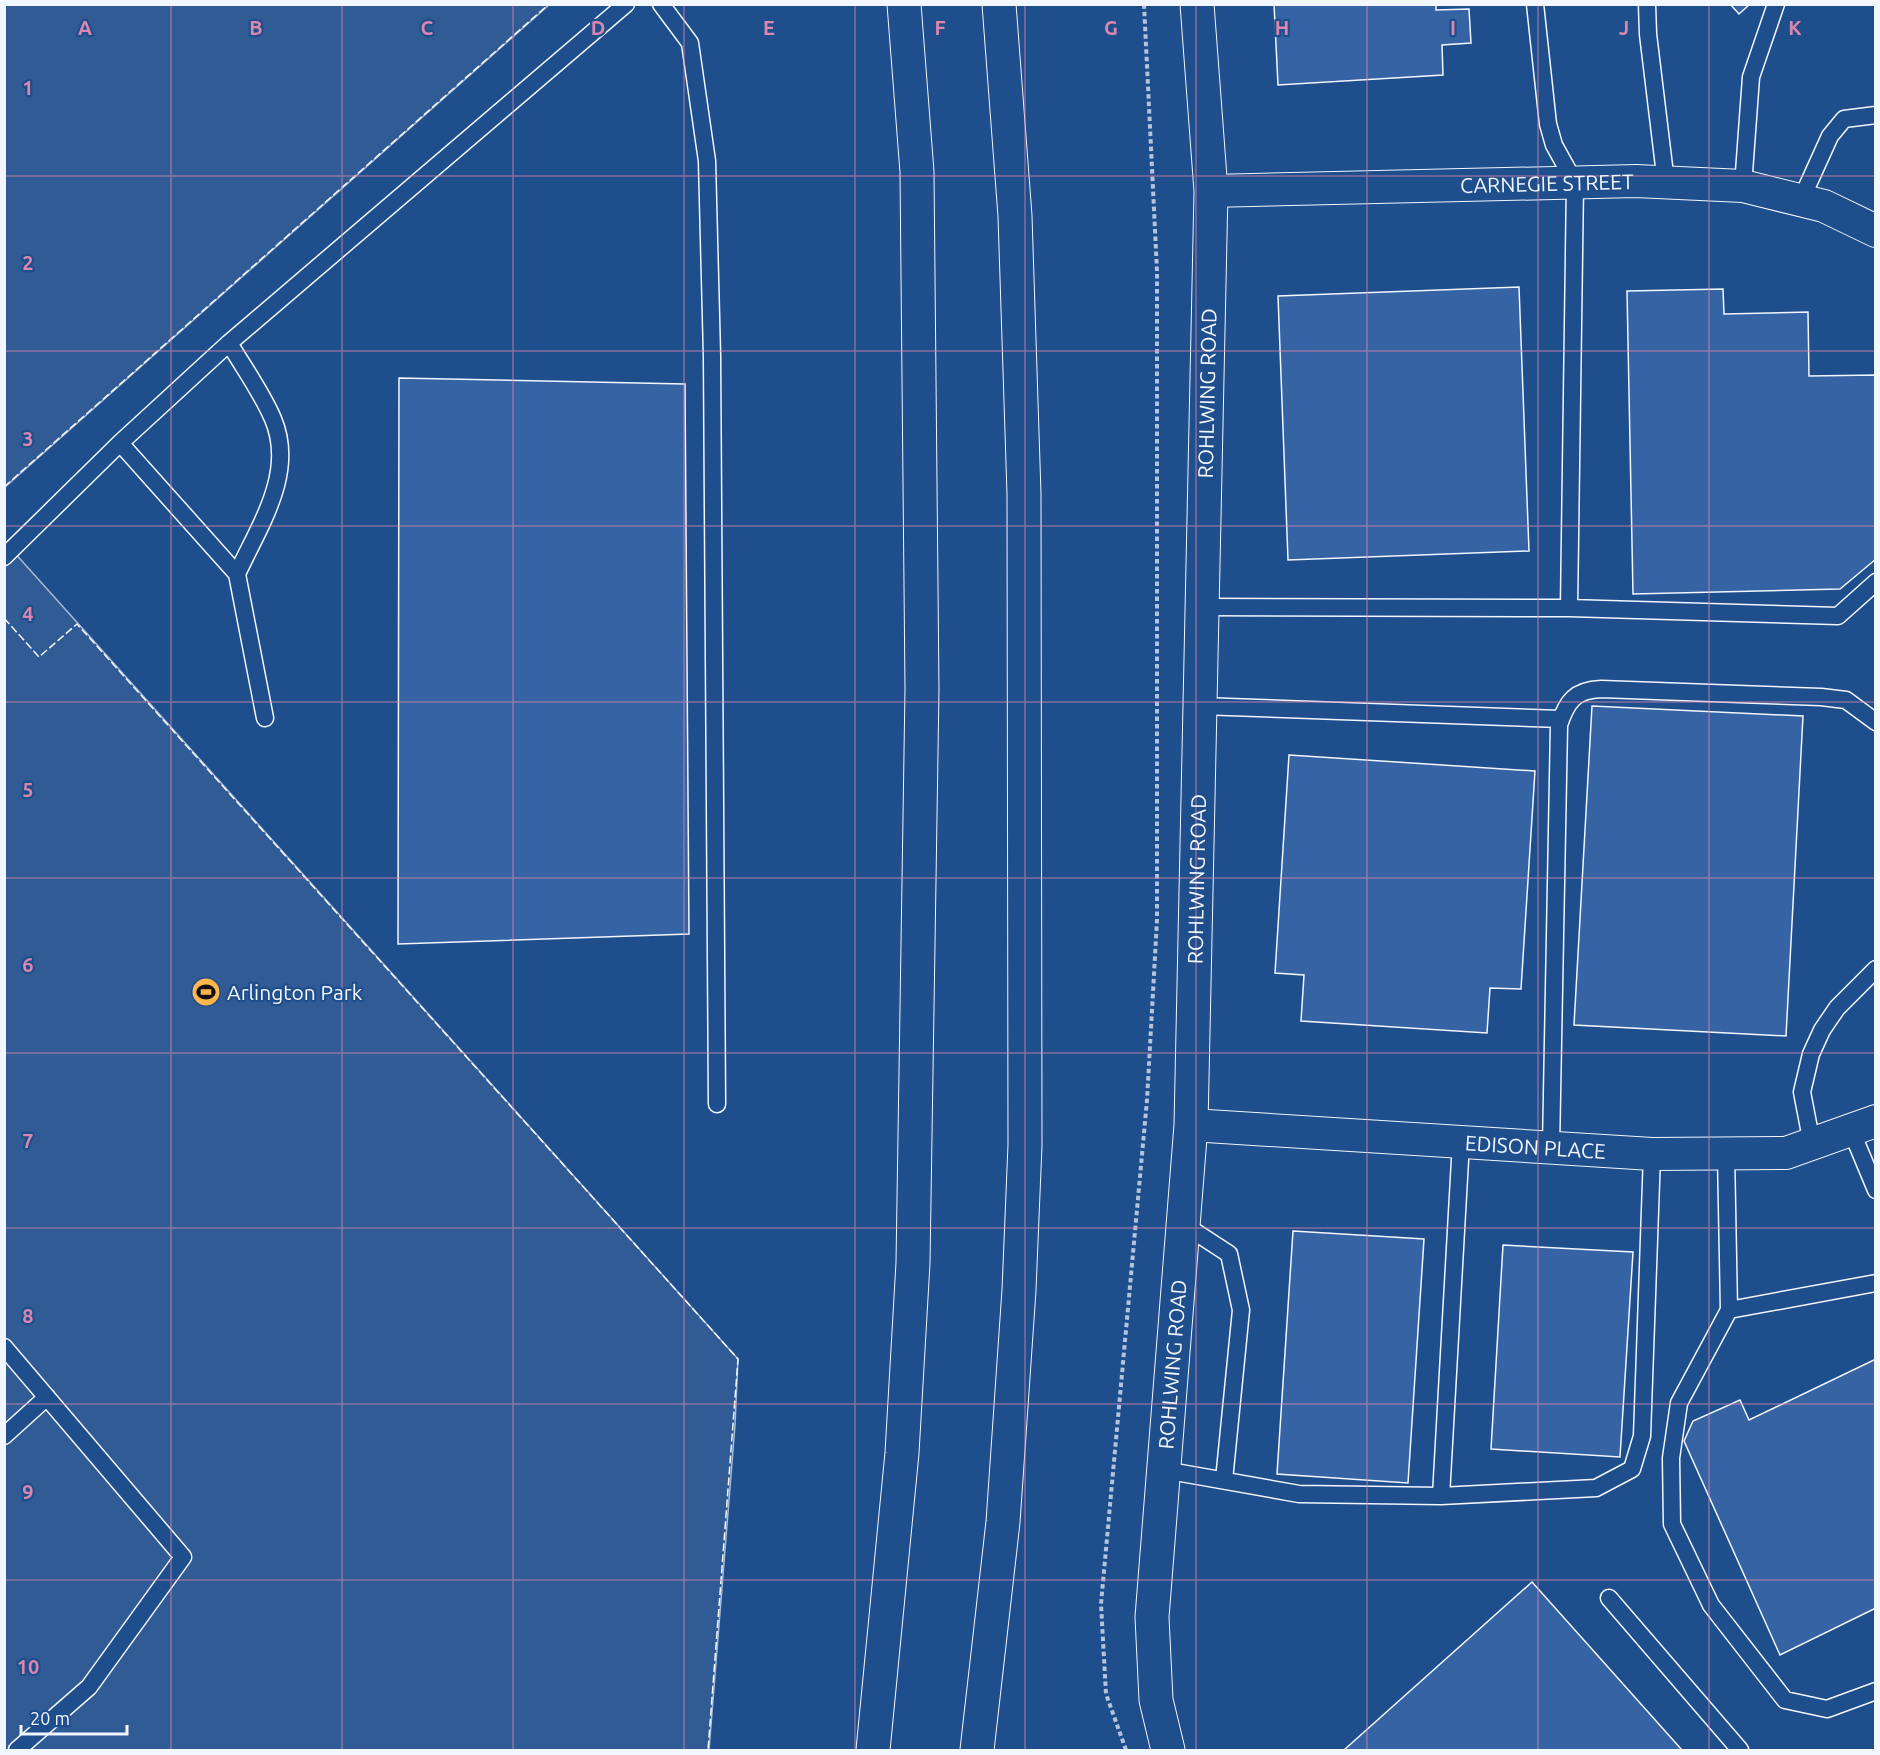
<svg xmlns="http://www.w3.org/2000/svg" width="1880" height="1755" font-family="Ubuntu,sans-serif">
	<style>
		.built { fill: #305b95; stroke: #a8bbd7; stroke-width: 1.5 }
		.building { fill: #3563a3; stroke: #f2f6ff; stroke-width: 1.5 }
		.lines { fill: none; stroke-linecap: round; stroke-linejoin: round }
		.service-casing { stroke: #f2f6ff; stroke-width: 19 }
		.minor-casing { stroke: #f2f6ff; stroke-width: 34 }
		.secondary-casing { stroke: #f2f6ff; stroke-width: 35 }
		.motorway-casing { stroke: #f2f6ff; stroke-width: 35 }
		.path { stroke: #b3c4dc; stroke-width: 4; stroke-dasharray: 4.5 3; stroke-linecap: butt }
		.service { stroke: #1f4e8c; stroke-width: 16 }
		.minor { stroke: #1f4e8c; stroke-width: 32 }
		.secondary { stroke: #1f4e8c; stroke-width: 33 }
		.motorway { stroke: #1f4e8c; stroke-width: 33 }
		.fence { stroke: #f2f6ff; stroke-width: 1.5; stroke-dasharray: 8 3; stroke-linecap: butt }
		.grid { fill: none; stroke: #da87ad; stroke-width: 1.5; stroke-opacity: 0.55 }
		.labels { text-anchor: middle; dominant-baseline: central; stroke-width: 4.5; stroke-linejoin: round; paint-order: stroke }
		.street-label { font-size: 21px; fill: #f2f6ff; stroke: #1f4e8c }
		.poi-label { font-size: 21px; fill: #f2f6ff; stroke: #1f4e8c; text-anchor: start }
		.grid-label { font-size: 20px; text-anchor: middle; font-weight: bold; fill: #da87ad; stroke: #1f4e8c; stroke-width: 4.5; stroke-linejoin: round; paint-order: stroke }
	</style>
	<rect width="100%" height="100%" fill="#1f4e8c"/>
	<path class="built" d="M5 4H549V5L5 487Z
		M4 541 738 1359 735 1425 709 1750H5Z"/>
	<path class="building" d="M1274 4H1436V10L1469 9 1471 43 1442 45 1443 75 1278 85Z
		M1730 4H1750L1739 14Z
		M1519 287 1529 551 1288 560 1278 296Z
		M1723 289 1724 314 1808 312 1809 376 1876 375V559L1840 589 1633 594 1627 291Z
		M399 378 685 384 689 934 398 944Z
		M1592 706 1803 716 1786 1036 1574 1025Z
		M1289 755 1535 771 1521 989 1490 988 1487 1033 1301 1021 1304 975 1275 973Z
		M1293 1231 1424 1239 1408 1483 1277 1474Z
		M1503 1245 1633 1252 1620 1457 1491 1449Z
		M1876 1359V1608L1780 1655 1684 1441 1693 1421 1740 1400 1749 1420Z
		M1532 1582 1682 1750H1344Z"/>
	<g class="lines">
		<g class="service-casing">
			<path id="service" d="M661 4 690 43 707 161 712 356 717 1104
				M1535 4 1548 124 1554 145 1575 183 1569 608
				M1647 4 1648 34 1666 183
				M1743 186 1751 77 1776 4
				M1801 200 1830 136 1844 119 1876 115
				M229 343C244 368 262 393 273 419 296 473 259 526 237 574
				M120 443 237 574 265 718
				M4 557 120 443 229 343 626 4
				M1202 607 1569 608 1838 616 1876 582
				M1200 706 1561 719
				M1851 1130 1876 1190
				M1812 1144 1802 1092 1811 1054 1822 1030 1837 1008 1876 969
				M1551 1147 1559 725C1567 701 1575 690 1601 689L1821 697 1846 700 1876 722
				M1726 1154 1729 1310 1679 1403 1671 1458 1672 1524 1711 1605 1785 1700 1827 1709 1876 1691
				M1183 1224 1229 1254 1241 1310 1224 1480
				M1729 1310 1876 1283
				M4 1347 183 1557 89 1687 17 1750
				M4 1436 47 1397
				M1164 1470 1299 1494 1441 1496 1596 1488 1632 1469 1642 1436 1652 1154
				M1441 1496 1461 1142
				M1609 1598 1740 1750"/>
		</g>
		<g class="minor-casing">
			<g id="minor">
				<path id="s1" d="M1211 191 1636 181 1743 186 1824 206 1876 231"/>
				<path id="s2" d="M1191 1125 1652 1154 1786 1153 1876 1121"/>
			</g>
		</g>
		<g class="secondary-casing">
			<g id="secondary">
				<path id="s3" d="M1168 1750 1156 1700 1152 1617 1191 1125 1211 191 1197 4"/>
			</g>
		</g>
		<g class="motorway-casing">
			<path id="motorway" d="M873 1750 902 1453 913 1263 922 689 917 172 904 4
				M977 1750 1003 1522 1019 1290 1025 1145 1024 494 1015 216 999 4"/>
		</g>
		<path class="path" d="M1126 1750 1106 1694 1101 1604 1147 1100 1157 920V271L1144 4"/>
		<use href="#service" class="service"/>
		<use href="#minor" class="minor"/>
		<use href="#secondary" class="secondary"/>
		<use href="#motorway" class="motorway"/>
		<path class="fence" d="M4 487 549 4
			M4 618 39 657 77 624 738 1359 708 1750"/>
	</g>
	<path class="grid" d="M171 4V1750M342 4V1750M513 4V1750M684 4V1750M855 4V1750M1025 4V1750M1196 4V1750M1367 4V1750M1538 4V1750M1709 4V1750M4 176H1876M4 351H1876M4 526H1876M4 702H1876M4 878H1876M4 1053H1876M4 1228H1876M4 1404H1876M4 1580H1876"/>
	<defs>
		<g id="stadium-disc" transform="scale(1.5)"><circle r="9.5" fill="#ffb74d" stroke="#1f4e8c"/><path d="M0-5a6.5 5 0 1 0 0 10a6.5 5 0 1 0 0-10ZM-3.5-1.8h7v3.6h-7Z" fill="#111"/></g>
	</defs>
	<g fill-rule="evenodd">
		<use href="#stadium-disc" x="206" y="992"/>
	</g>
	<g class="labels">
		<g class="street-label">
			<text stroke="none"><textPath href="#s1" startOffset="336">CARNEGIE STREET</textPath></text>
			<text stroke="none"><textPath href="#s3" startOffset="1360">ROHLWING ROAD</textPath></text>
			<text stroke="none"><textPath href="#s3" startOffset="874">ROHLWING ROAD</textPath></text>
			<text stroke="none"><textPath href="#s2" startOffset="345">EDISON PLACE</textPath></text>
			<text stroke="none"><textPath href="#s3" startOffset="388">ROHLWING ROAD</textPath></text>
		</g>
		<g class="poi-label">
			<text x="227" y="992">Arlington Park</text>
		</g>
	</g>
	<g class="grid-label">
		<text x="85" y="35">A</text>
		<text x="256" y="35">B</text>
		<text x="427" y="35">C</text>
		<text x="598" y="35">D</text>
		<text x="769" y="35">E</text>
		<text x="940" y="35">F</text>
		<text x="1111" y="35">G</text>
		<text x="1282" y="35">H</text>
		<text x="1453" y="35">I</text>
		<text x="1624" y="35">J</text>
		<text x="1795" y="35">K</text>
		<text x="28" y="95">1</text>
		<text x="28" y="270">2</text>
		<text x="28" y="446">3</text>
		<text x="28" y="621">4</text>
		<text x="28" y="797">5</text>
		<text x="28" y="972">6</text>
		<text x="28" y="1148">7</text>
		<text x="28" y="1323">8</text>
		<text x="28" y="1499">9</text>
		<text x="28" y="1674">10</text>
	</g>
	<rect width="1880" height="1755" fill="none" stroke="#f2f6ff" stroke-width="12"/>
	<path d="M21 1725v9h106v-9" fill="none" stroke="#f2f6ff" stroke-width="3"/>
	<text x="30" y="1725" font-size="18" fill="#f2f6ff" stroke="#1f4e8c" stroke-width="4.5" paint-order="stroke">20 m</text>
</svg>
